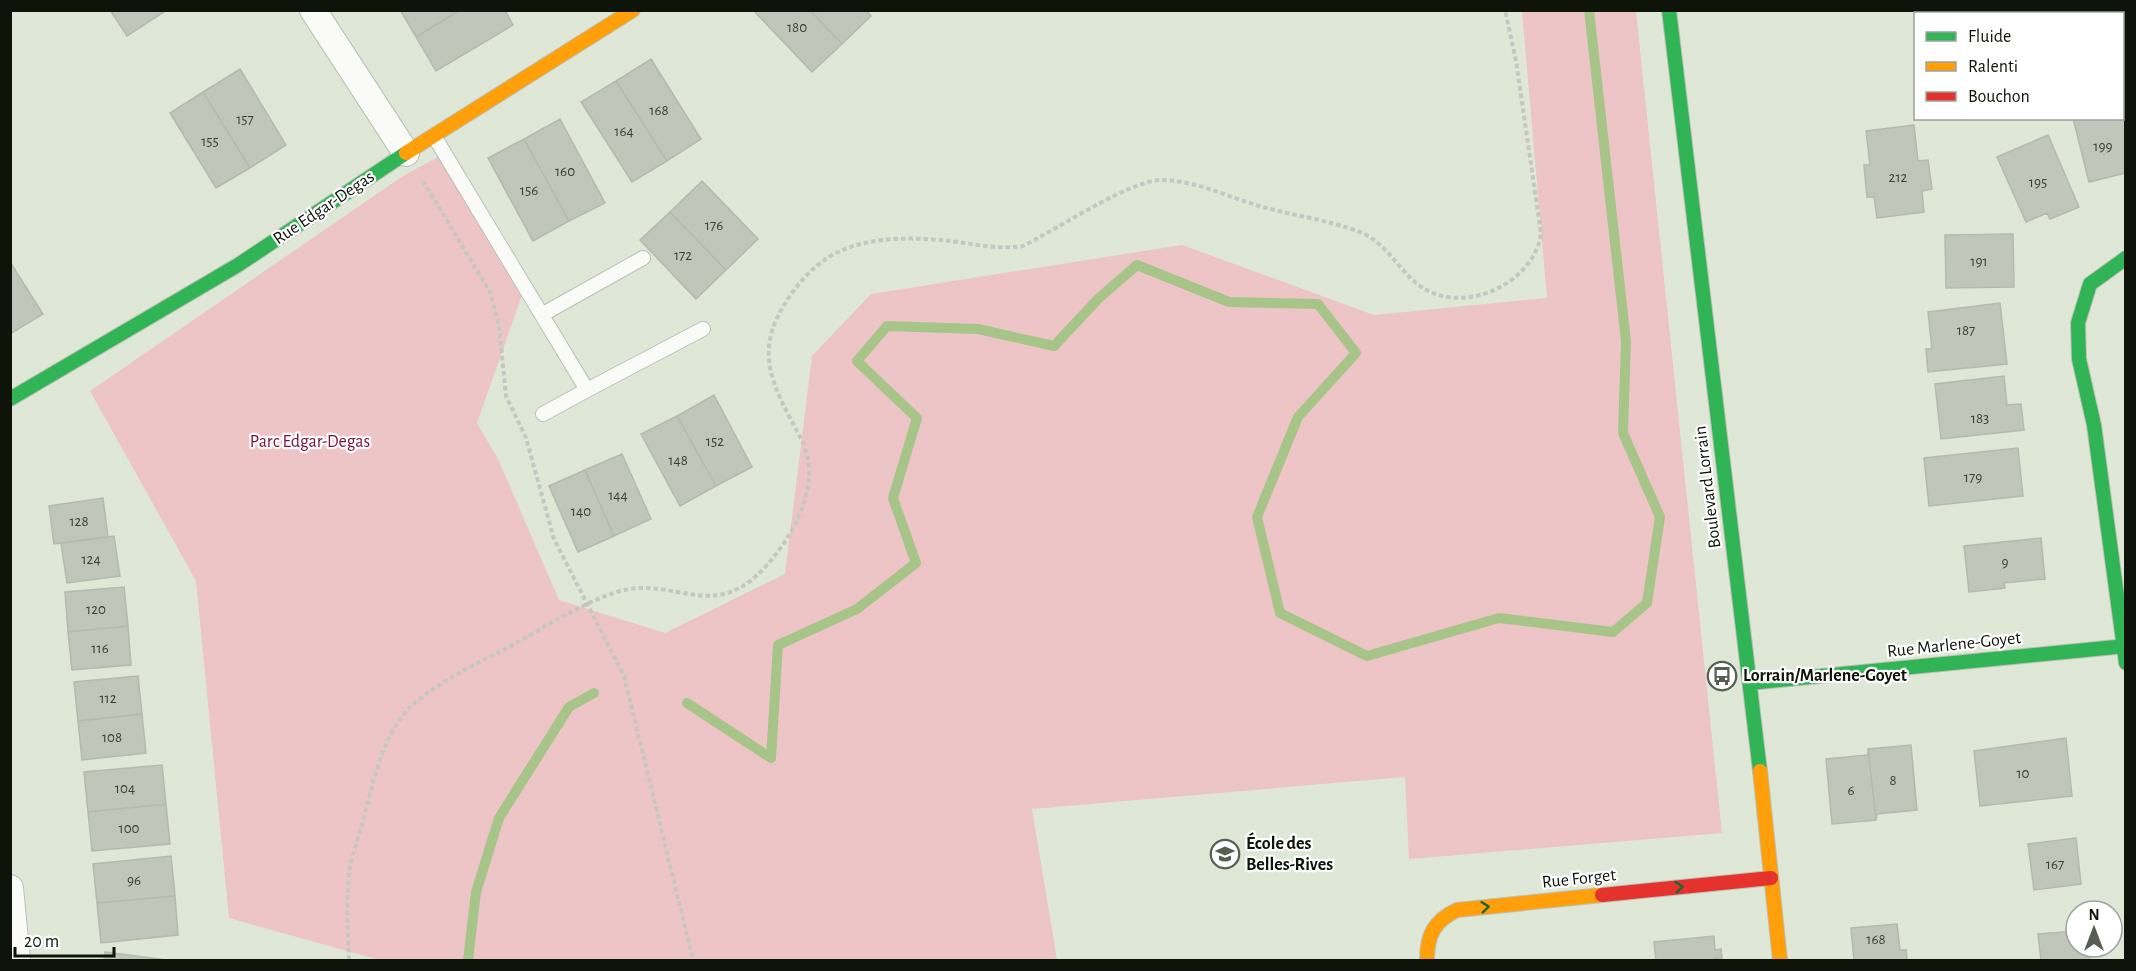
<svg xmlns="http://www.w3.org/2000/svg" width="2136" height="971" font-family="'Alegreya Sans',sans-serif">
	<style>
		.green { fill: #eec5c6 }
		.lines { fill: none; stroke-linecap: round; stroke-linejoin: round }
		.stream { stroke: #a8c589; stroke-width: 10 }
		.building { fill: #c0c6b9; stroke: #b4baae; stroke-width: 1.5 }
		.lane-casing { stroke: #bbc1b5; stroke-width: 16 }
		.street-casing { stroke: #bbc1b5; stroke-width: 28 }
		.fast-casing { stroke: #bbc1b5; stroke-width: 16 }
		.slow-casing { stroke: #bbc1b5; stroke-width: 16 }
		.jam-casing { stroke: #bbc1b5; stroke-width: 16 }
		.path { stroke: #c5c8c2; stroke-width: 4; stroke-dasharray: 4.5 3; stroke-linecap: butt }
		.lane { stroke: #fafbf9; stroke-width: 14 }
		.street { stroke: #fafbf9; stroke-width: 26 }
		.fast { stroke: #30b455; stroke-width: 14 }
		.slow { stroke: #ff9f0a; stroke-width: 14 }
		.jam { stroke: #e5322d; stroke-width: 14 }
		.oneway { stroke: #206430 }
		.labels { text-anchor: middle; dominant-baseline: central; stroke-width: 4.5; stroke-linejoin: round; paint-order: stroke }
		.number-label { font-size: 15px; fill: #3b4036 }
		.street-label { font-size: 18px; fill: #0f140a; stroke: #fff }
		.park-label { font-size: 18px; fill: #7d1037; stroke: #fff }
		.poi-label { font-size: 18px; font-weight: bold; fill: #0f140a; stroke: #fff; text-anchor: start }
	</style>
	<rect width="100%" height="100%" fill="#dfe7d7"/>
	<path class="green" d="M1522 11H1636L1722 833 1409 859 1405 777 1032 809 1057 960H379L229 918 196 581 90 391 403 176 449 151 527 281 477 423 498 459 559 600 665 633 785 574 812 356 871 294 1182 245 1374 315 1547 298Z"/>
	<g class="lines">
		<path class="stream" d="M687 703 771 758 778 645 857 609 916 563 893 498 917 418 857 361 887 326 978 329 1054 346 1099 298 1137 265 1229 302 1318 304 1356 353 1298 417 1257 517 1280 613 1367 656 1499 618 1613 632 1647 603 1660 517 1623 433 1626 341 1589 10
			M468 960 476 892 499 818 569 707 594 693"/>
	</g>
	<path class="building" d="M110 10H167L127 36Z
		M400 10H460L416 37Z
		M460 10H505L513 25 436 71 416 37Z
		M753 10H810L842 44 812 72Z
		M810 10H866L871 16 842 44Z
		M651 59 701 139 667 161 616 81Z
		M240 69 286 145 250 168 203 92Z
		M616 81 667 161 632 182 581 102Z
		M203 92 250 168 216 188 170 113Z
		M2126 102V173L2089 182 2073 118H2122V103Z
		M560 119 605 203 569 221 524 139Z
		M1914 125 1918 161 1928 160 1932 189 1922 191 1924 212 1877 218 1874 197H1867L1864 165H1870L1866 131Z
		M2048 135 2079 207 2050 219 2047 213 2026 222 1997 157Z
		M524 139 569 221 533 241 488 158Z
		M702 181 758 239 726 270 670 212Z
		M670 212 726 270 696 299 640 240Z
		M2013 234 2014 287 1946 288 1945 235Z
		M10 262 43 314 10 334Z
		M2000 303 2007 364 1928 372 1926 349H1932L1928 312Z
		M2004 376 2007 405 2021 404 2024 430 1941 439 1935 384Z
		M714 395 752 467 716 486 677 416Z
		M677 416 716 486 680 506 641 434Z
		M2018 448 2023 496 1929 506 1924 458Z
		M622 454 651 519 614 536 585 470Z
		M585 470 614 536 578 552 549 486Z
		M103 498 108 537 54 544 49 506Z
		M114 536 120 576 67 583 61 543Z
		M2041 538 2045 579 2004 583 2005 588 1969 592 1964 546Z
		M124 587 128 626 68 632 65 592Z
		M128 626 131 665 72 670 68 632Z
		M138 676 142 714 78 721 74 682Z
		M142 714 146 753 82 760 78 721Z
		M2066 738 2072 796 1980 806 1974 751Z
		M1911 745 1917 810 1877 814 1876 820 1868 749Z
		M1868 749 1876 820 1832 824 1826 759 1868 755Z
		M162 765 166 804 88 812 84 772Z
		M166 804 170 844 92 851 88 812Z
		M2076 838 2081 884 2034 890 2028 844Z
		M171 856 175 896 97 903 93 864Z
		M175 896 178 935 101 943 97 903Z
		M1897 924 1900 950H1906L1907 960H1854L1851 928Z
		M2076 931V947H2088L2090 960H2041L2038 934Z
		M1714 936 1715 950 1721 949 1722 958H1715L1716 960H1656L1654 942Z
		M105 952 167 960H104Z"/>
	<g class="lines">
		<g class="lane-casing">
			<path id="lane" d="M434 136 587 390 543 414
				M543 314 643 258
				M587 390 703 329"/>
		</g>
		<g class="street-casing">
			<path id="street" d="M313 10 406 153
				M10 888 17 960"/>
		</g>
		<g class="fast-casing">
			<path id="fast" d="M1669 10 1760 771
				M2126 258 2090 284 2078 323 2079 359 2094 425 2126 663
				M10 399 238 265 406 153
				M1750 683 2126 646"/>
		</g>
		<g class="slow-casing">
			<path id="slow" d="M406 153 633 10
				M1760 771 1780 960
				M1427 960C1427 935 1434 921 1457 910L1602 895"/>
		</g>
		<g class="jam-casing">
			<path id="jam" d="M1602 895 1771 878"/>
		</g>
		<path class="path" d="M423 181 490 292 499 326 506 396 526 438 554 539 624 676 693 960
			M349 960C348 932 346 904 349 875 350 860 357 843 361 828 373 786 381 731 416 702 446 677 483 661 516 643 549 625 583 602 620 591 677 576 714 625 767 565 790 539 811 502 809 467 808 450 800 436 792 422 765 371 757 342 792 293 812 266 832 250 865 243 891 237 923 238 950 241 974 244 998 250 1023 246 1056 230 1130 180 1161 180 1196 180 1230 198 1263 207 1295 216 1329 220 1360 232 1387 243 1398 270 1420 286 1463 317 1535 283 1541 233L1516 61 1505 10"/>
		<use href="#lane" class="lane"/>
		<use href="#street" class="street"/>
		<use href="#fast" class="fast"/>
		<use href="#slow" class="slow"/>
		<use href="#jam" class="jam"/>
	</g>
	<defs><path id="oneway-chevron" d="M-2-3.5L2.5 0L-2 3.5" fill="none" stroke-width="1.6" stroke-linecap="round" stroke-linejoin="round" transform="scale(1.5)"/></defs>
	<g class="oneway">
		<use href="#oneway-chevron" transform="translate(1679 887) rotate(-6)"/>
		<use href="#oneway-chevron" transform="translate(1485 907) rotate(-6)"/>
	</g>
	<defs>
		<g id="bus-ring" transform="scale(1.5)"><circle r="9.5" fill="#fff" stroke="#585e52" stroke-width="1.5"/><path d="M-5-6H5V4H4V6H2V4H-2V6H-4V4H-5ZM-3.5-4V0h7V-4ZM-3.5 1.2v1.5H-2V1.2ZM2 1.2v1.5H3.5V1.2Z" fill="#585e52"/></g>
		<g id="school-ring" transform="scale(1.5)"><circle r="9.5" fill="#fff" stroke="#585e52" stroke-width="1.5"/><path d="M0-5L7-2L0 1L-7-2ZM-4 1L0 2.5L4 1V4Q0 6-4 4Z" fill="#585e52"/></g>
	</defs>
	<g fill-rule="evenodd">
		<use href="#bus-ring" x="1722" y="676"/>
		<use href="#school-ring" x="1225" y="854"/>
	</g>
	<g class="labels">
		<g class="number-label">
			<text x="797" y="27">180</text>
			<text x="659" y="110">168</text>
			<text x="245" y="119">157</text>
			<text x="624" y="131">164</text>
			<text x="210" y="141">155</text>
			<text x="2103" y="146">199</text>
			<text x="565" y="171">160</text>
			<text x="1898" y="177">212</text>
			<text x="2038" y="182">195</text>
			<text x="529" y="190">156</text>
			<text x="714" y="225">176</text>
			<text x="683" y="255">172</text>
			<text x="1979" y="261">191</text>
			<text x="1966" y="330">187</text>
			<text x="1980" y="418">183</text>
			<text x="715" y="441">152</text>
			<text x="678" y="460">148</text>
			<text x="1973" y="477">179</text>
			<text x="618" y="495">144</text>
			<text x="581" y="511">140</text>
			<text x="79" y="521">128</text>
			<text x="91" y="559">124</text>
			<text x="2005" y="562">9</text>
			<text x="96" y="609">120</text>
			<text x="100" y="648">116</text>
			<text x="108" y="698">112</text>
			<text x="112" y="737">108</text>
			<text x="2023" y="773">10</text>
			<text x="1893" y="780">8</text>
			<text x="125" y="788">104</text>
			<text x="1851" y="790">6</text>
			<text x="129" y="828">100</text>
			<text x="2055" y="864">167</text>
			<text x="134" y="880">96</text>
			<text x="1876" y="939">168</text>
		</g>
		<g class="street-label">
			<text transform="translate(324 208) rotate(-34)">Rue Edgar-Degas</text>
			<text transform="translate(1708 487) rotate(-97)">Boulevard Lorrain</text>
			<text transform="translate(1954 645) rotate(-6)">Rue Marlene-Goyet</text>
			<text transform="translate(1579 879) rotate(-6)">Rue Forget</text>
		</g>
		<g class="park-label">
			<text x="310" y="442">Parc Edgar-Degas</text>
		</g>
		<g class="poi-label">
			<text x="1743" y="676">Lorrain/Marlene-Goyet</text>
			<text x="1246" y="844">École des<tspan x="1246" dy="21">Belles-Rives</tspan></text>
		</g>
	</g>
	<rect width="2136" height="971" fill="none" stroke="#0f140a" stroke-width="24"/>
	<rect x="1914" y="12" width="210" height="108" fill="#ffffff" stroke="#9fa19d" stroke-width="1.5"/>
	<rect x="1926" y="32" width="30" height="9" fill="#30b455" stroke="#9fa19d" stroke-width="1.5"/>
	<text x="1968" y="42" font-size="18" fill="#0f140a">Fluide</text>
	<rect x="1926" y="62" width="30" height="9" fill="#ff9f0a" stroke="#9fa19d" stroke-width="1.5"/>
	<text x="1968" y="72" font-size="18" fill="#0f140a">Ralenti</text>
	<rect x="1926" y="92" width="30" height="9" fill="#e5322d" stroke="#9fa19d" stroke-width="1.5"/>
	<text x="1968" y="102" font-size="18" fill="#0f140a">Bouchon</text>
	<g transform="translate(2094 929)"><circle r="28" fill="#ffffff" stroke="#9fa19d" stroke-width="1.5"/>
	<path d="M0-4.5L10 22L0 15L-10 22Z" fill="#585e52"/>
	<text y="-9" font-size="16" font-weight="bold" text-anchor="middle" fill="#0f140a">N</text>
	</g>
	<path d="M15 947v9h99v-9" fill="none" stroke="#0f140a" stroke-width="3"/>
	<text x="24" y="947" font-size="18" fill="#0f140a" stroke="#ffffff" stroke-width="4.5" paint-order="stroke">20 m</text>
</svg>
